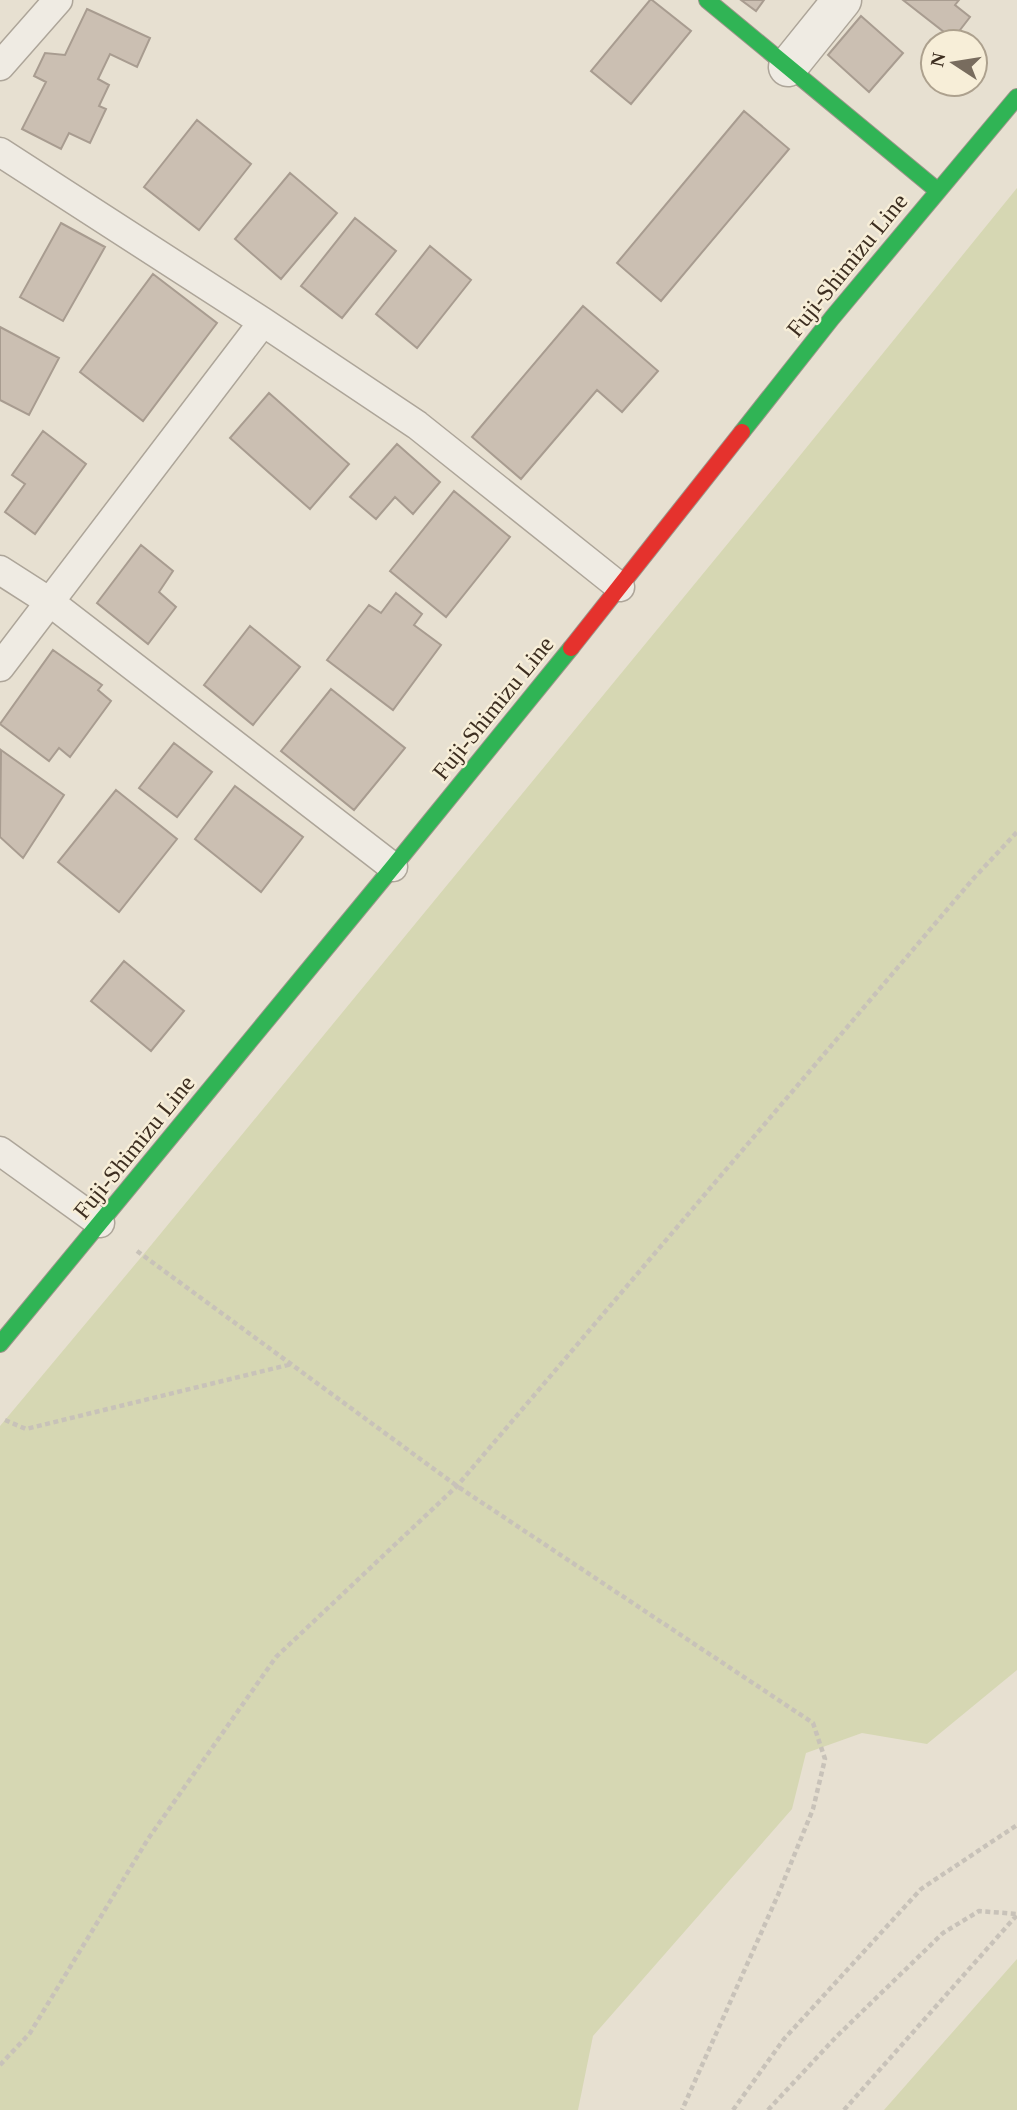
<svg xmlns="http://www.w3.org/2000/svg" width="1017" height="2110" font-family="'Times New Roman',serif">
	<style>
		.green { fill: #d6d7b3 }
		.building { fill: #cbbfb2; stroke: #a89c90; stroke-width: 2 }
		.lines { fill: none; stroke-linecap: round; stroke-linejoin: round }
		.lane-casing { stroke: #ada599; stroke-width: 31 }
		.street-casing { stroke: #ada599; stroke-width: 41 }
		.fast-casing { stroke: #9c958a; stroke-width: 18 }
		.jam-casing { stroke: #9c958a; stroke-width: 18 }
		.path { stroke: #c8c2b9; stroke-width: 4.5; stroke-dasharray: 5 3.5; stroke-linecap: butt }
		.lane { stroke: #efebe3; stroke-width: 28 }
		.street { stroke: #efebe3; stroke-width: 38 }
		.fast { stroke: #30b455; stroke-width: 16 }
		.jam { stroke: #e5322d; stroke-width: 16 }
		.labels { text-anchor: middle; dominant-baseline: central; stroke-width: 5; stroke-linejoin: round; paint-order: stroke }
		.street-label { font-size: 24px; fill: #3d2e20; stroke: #f7eed8 }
	</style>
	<rect width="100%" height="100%" fill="#e7e0d1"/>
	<path class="green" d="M1017 188V1670L927 1744 862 1733 806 1753 792 1809 593 2036 578 2110H0V1426L143 1255 785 474Z
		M1017 1959V2110H884Z"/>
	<path class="building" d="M650 0H652L691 31 631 104 591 71Z
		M741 0H764L756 11Z
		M903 0H959L955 5 970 17 953 39Z
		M87 9 150 38 137 67 110 54 98 79 109 85 99 106 106 109 90 143 69 133 61 149 22 129 46 82 34 76 45 53 65 55Z
		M861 16 903 53 869 92 828 55Z
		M744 111 789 149 661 301 617 263Z
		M197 120 251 164 199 230 144 187Z
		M290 173 337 213 281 279 235 239Z
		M355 218 396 251 342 318 301 286Z
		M61 223 105 247 63 321 20 297Z
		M430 246 471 280 417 348 376 314Z
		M153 274 217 323 143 421 80 372Z
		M583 306 658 371 622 412 597 390 521 479 472 437Z
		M0 327 59 358 29 415 0 400Z
		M269 393 349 464 310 509 230 438Z
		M43 431 86 464 35 534 5 512 25 484 12 475Z
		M397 444 440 482 413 514 395 497 376 519 350 497Z
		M454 491 510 537 446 617 390 571Z
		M141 545 173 571 159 592 176 607 148 644 97 603Z
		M396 593 422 614 414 625 441 645 393 710 327 660 369 605 381 613Z
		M250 626 300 667 253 725 204 685Z
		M53 650 102 685 98 690 111 701 70 757 59 748 49 761 0 724Z
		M331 689 405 748 354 810 281 751Z
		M174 743 212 772 177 817 139 788Z
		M1 750 64 795 23 858 0 837Z
		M235 786 303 837 261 892 195 839Z
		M116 790 177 839 119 912 58 862Z
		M124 961 184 1011 151 1051 91 1001Z"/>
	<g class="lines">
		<g class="lane-casing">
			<path id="lane" d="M0 66 58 0
				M0 152 263 322 417 425 620 587
				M0 570 50 602 393 867
				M0 667 263 322
				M0 1151 100 1223"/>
		</g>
		<g class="street-casing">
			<path id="street" d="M788 67 842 0"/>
		</g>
		<g class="fast-casing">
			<path id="fast" d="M707 0 938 191
				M742 432 832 318 1017 97
				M0 1344 393 867 571 648"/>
		</g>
		<g class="jam-casing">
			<path id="jam" d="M571 648 742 432"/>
		</g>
		<path class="path" d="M137 1251 457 1486 813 1723 825 1759 813 1809 778 1895 682 2110
			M5 1420 26 1429 292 1364
			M0 2065 30 2033 148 1839 276 1657 457 1486 973 879 1017 832
			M733 2110 784 2039 921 1889 1017 1825
			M768 2110 836 2037 943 1933 979 1911 1017 1914
			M844 2110 1017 1915"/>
		<use href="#lane" class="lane"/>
		<use href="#street" class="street"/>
		<use href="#fast" class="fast"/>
		<use href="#jam" class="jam"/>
	</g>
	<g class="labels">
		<g class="street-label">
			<text transform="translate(847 265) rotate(-51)">Fuji-Shimizu Line</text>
			<text transform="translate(493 708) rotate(-51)">Fuji-Shimizu Line</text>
			<text transform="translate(134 1147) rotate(-51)">Fuji-Shimizu Line</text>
		</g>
	</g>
	<g transform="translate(954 63) rotate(282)"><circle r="33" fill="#f7eed8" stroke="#ada18e" stroke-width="2"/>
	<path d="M0-5L12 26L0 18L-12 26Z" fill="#786c5e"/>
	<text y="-10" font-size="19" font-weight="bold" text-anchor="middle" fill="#3d2e20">N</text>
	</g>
</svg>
